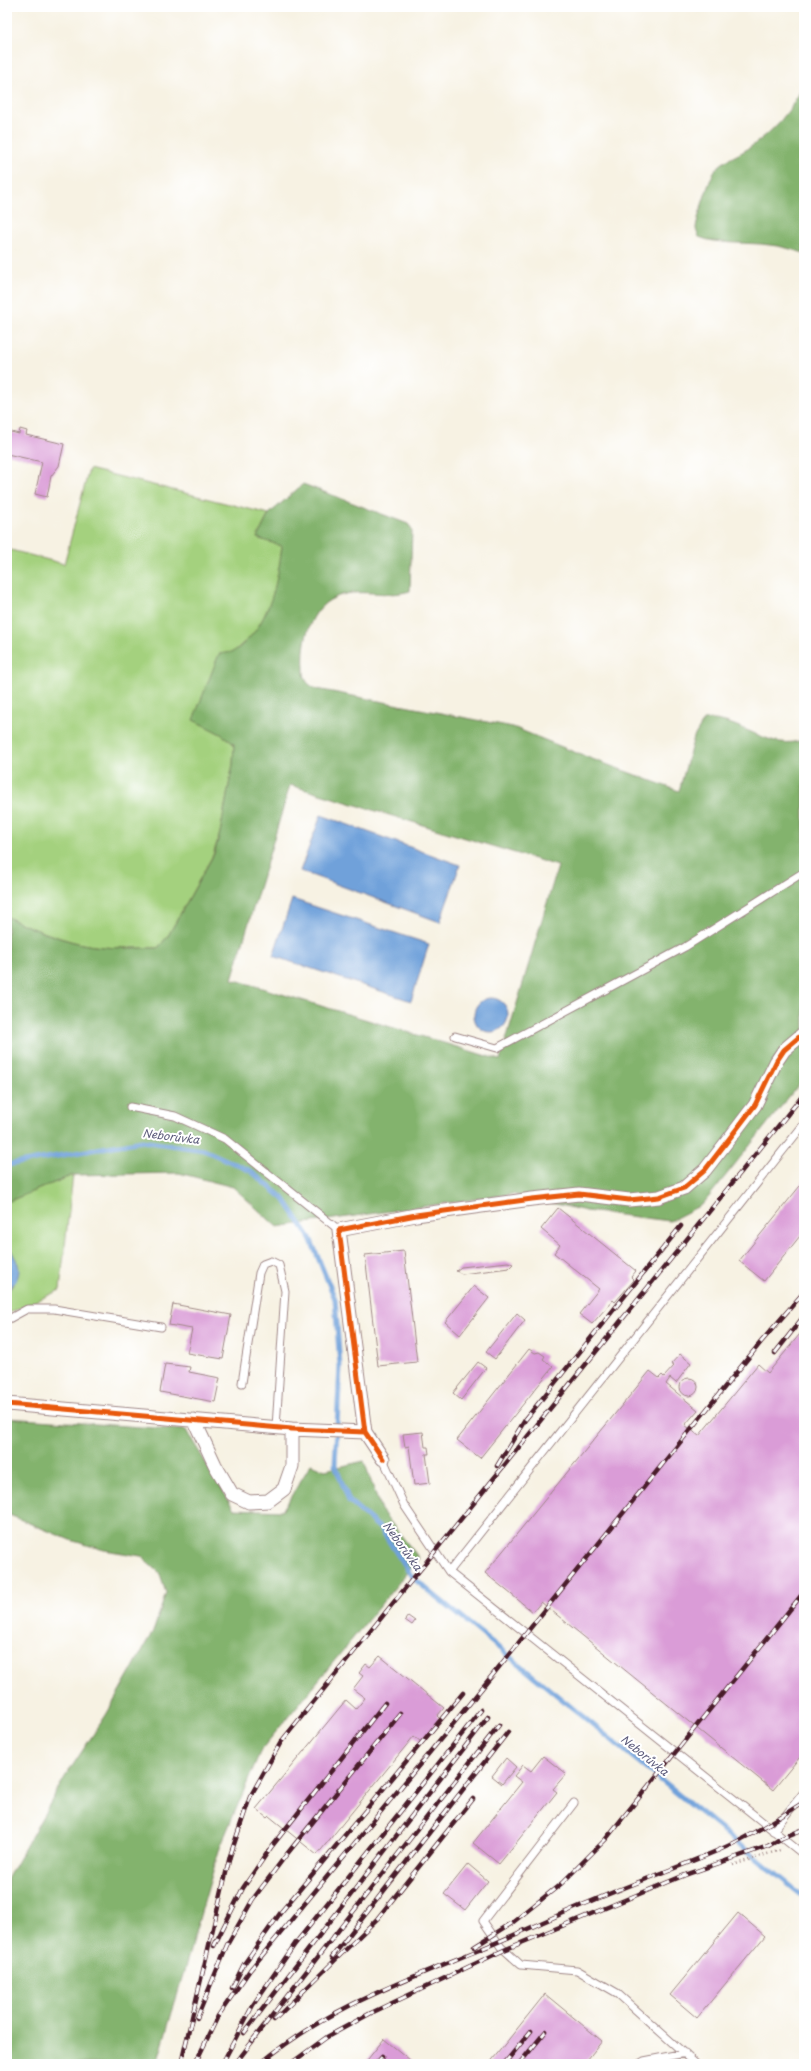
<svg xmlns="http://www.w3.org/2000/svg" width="811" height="2071" font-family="'Playpen Sans',sans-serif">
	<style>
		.green { fill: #a4d17e; stroke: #777854 }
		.forest { fill: #83b36d; stroke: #66694c; fill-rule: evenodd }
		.water { fill: #6fa1da; stroke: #5c6082 }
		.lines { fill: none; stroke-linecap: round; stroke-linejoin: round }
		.stream { stroke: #6fa1da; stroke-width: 5 }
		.building { fill: #da9cd7 }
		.lane-casing { stroke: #a08887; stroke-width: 9 }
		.street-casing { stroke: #a08887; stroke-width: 15 }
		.path { stroke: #a08887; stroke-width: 2.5; stroke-dasharray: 1 3; stroke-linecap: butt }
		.lane { stroke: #fff; stroke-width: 7 }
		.street { stroke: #fff; stroke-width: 13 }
		.rail-casing { stroke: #4a1f2b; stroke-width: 4.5 }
		.rail { stroke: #fff; stroke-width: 3; stroke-dasharray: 9; stroke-linecap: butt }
		.cycleway-casing { stroke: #fff; stroke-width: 8 }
		.cycleway { stroke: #e8590c; stroke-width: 5 }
		.labels { text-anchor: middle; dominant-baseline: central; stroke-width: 4; stroke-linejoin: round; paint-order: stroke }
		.water-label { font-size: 11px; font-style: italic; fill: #5b5a7a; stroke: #fff }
	</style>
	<rect width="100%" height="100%" fill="#fff"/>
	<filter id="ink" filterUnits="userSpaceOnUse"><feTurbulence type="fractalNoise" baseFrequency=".025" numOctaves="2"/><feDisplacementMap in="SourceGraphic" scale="8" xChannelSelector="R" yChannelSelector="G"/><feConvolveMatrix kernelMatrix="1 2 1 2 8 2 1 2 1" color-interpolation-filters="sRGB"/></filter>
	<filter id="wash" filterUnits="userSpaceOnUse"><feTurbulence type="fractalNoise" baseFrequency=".012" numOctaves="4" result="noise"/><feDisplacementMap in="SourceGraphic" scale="16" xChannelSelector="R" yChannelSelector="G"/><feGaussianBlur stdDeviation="0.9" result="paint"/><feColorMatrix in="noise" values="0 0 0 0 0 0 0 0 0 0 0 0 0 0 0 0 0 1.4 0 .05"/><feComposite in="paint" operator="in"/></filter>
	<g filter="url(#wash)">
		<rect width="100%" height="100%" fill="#f7f2e3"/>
		<path class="green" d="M89 469 269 514 257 538 282 546C279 577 272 614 250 637 245 642 239 646 234 652 219 672 207 698 194 720L221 734 234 744 233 764 220 833 213 855 168 936 158 948C133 948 106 949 82 944 56 938 31 928 7 917V549L64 564Z
			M73 1175 60 1290 7 1314V1291L14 1285 9 1247 7 1245V1202Z"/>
		<path class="forest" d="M804 84V253C793 250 782 246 770 245 748 242 718 245 699 237 698 234 696 231 696 228 697 218 710 178 715 170 723 160 739 155 749 148 775 130 790 113 804 84Z
			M303 484 408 524 412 529 410 591C385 599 358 586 334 598 309 609 302 643 304 667 304 673 304 680 309 684 311 686 314 688 317 689L513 727 584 756 679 791 694 737 704 720C739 716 771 754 804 739V1078L703 1204 670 1221 586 1211 512 1194 277 1227 233 1187 179 1173 73 1175 7 1202V917C31 928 55 938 82 944 106 949 133 948 158 948L168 936 214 854 220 833 233 764 234 744 221 734 193 720 219 654C224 653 230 653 234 651 238 649 241 646 244 643 270 620 278 580 282 546L257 538 269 514ZM290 785 558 866 500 1060 232 979Z
			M7 1418 186 1430 234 1509 282 1511 311 1464 325 1470 364 1461 381 1510 419 1558 261 1750 220 1847 157 2064H7V1879L65 1777 106 1715 130 1673 154 1629 166 1593 159 1572 141 1556 104 1550 70 1540 7 1514Z"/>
		<path class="water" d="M321 815 460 865 440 922 300 871Z
			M292 899 429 944 411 1001 273 956Z
			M474 1015a17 17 0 1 1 34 0a17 17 0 1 1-34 0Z
			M7 1245C11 1248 12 1252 14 1256 23 1270 19 1280 7 1291Z"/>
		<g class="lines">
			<path class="stream" d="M7 1165 142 1141 204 1150 251 1171 284 1199 310 1238 335 1299 340 1366 335 1465 349 1501 381 1529 412 1577 804 1897"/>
		</g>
		<g id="blocks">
			<path class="building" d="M20 429 27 431 26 435 64 444 59 466 51 476 47 497 35 494 42 462 7 454V431L19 434Z
				M804 1181V1231L764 1281 739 1261Z
				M558 1208 636 1271 631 1277 634 1280 615 1302 613 1300 592 1324 579 1314 599 1289 554 1253 560 1245 541 1229Z
				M404 1251 417 1362 378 1366 365 1255Z
				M508 1262 513 1264 509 1268 462 1274 456 1271 461 1267Z
				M474 1286 489 1298 460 1335 445 1322Z
				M173 1304 231 1315 223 1359 187 1353 192 1329 169 1325Z
				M517 1313 525 1320 495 1359 486 1352Z
				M804 1329V1752L773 1790 541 1602 533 1612 485 1573 650 1371 659 1378 662 1375 664 1377 674 1366 671 1364 680 1354 691 1363 676 1383 670 1378 666 1384 698 1410 685 1425 699 1436 758 1364 768 1373Z
				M529 1349 535 1353 539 1352 545 1356 543 1359 553 1367 480 1458 457 1440Z
				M478 1362 486 1368 461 1400 453 1393Z
				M165 1364 190 1367 189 1372 220 1378 215 1402 160 1392Z
				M680 1387a9 9 0 1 1 18 0a9 9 0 1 1-18 0Z
				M423 1432 425 1447H428L429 1454H426L430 1483 414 1485 409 1446 405 1447 403 1434Z
				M408 1616 415 1621 412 1625 405 1620Z
				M380 1656 444 1708 437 1716 440 1719 421 1742 414 1736 317 1855 269 1816 267 1818 256 1809 346 1700 356 1709 365 1698 353 1689 363 1676 359 1673 366 1664 370 1667Z
				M543 1756 566 1774 553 1789 557 1792 499 1864 473 1843 522 1782 514 1776 523 1765 531 1771Z
				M506 1758 516 1767 502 1784 492 1776Z
				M468 1864 488 1881 465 1910 444 1894Z
				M738 1913 765 1936 697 2018 670 1995Z
				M545 1994 602 2041 584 2064H489Z
				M384 2039 415 2064H364Z"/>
		</g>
	</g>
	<g filter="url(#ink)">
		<use href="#blocks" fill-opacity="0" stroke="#a08887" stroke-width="1"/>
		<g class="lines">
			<g class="lane-casing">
				<path id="lane" d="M455 1036 497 1048 685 947 804 872
					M130 1107 175 1116 225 1139 339 1230
					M7 1320 27 1309H54L161 1327
					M242 1383 259 1273 263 1264 271 1261 279 1265 285 1291 276 1427
					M383 1459 404 1505 449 1572 804 1855
					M449 1572 804 1124
					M574 1803 483 1921 501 1947 521 1965 577 1970 617 1993 696 2064
					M773 1831 804 1792
					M639 2064 644 2061 685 2053"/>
			</g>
			<g class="street-casing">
				<path id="street" d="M7 1404 292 1429 365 1432 383 1459
					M194 1420 215 1465 232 1494 249 1502 268 1501 284 1489 292 1466V1429
					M365 1432 339 1230 416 1215 532 1199 579 1194 629 1200 659 1197 684 1188 705 1170 729 1139 755 1105 776 1062 784 1050 804 1033"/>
			</g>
			<path class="path" d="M733 1865 780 1850"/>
			<use href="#lane" class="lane"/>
			<use href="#street" class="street"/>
			<g class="rail-casing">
				<path id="rail" d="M775 1353 804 1316
					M497 1466 525 1420 681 1226
					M214 1946 243 1888 272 1846 385 1703
					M474 1947 512 1923 562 1883 605 1840 804 1592
					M332 1957 508 1732
					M232 1988 244 1964 281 1912 463 1693
					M197 2018 227 1945 253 1899 287 1854 400 1714
					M274 2020 377 1919 473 1799
					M244 2033 488 1717
					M252 2041 499 1725
					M181 2064 230 1856 250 1797 281 1742 804 1094
					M195 2064 218 2016 250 1970 453 1724 761 1342 804 1292
					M222 2064 253 2005 295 1944 481 1710
					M235 2064 255 2038
					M260 2064C324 2010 398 1983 474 1952 514 1936 552 1917 592 1901 634 1883 677 1868 719 1850 749 1837 777 1819 804 1802
					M290 2064 327 2037 371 2013 504 1950 685 1875 768 1846 782 1838 804 1829
					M376 2064 382 2057
					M504 2064 531 2031
					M519 2064 546 2031"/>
			</g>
			<use href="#rail" class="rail"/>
			<g class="cycleway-casing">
				<path id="cycleway" d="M7 1404 292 1429 365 1432 383 1459
					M365 1432 339 1230 416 1215 532 1199 579 1194 629 1200 659 1197 684 1188 705 1170 729 1139 755 1105 776 1062 784 1050 804 1033"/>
			</g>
			<use href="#cycleway" class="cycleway"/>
		</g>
	</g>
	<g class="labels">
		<g class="water-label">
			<text transform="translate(171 1136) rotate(7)">Neborůvka</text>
			<text transform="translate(403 1546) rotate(54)">Neborůvka</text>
			<text transform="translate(645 1755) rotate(39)">Neborůvka</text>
		</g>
	</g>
	<rect width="811" height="2071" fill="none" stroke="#fff" stroke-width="24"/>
</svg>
